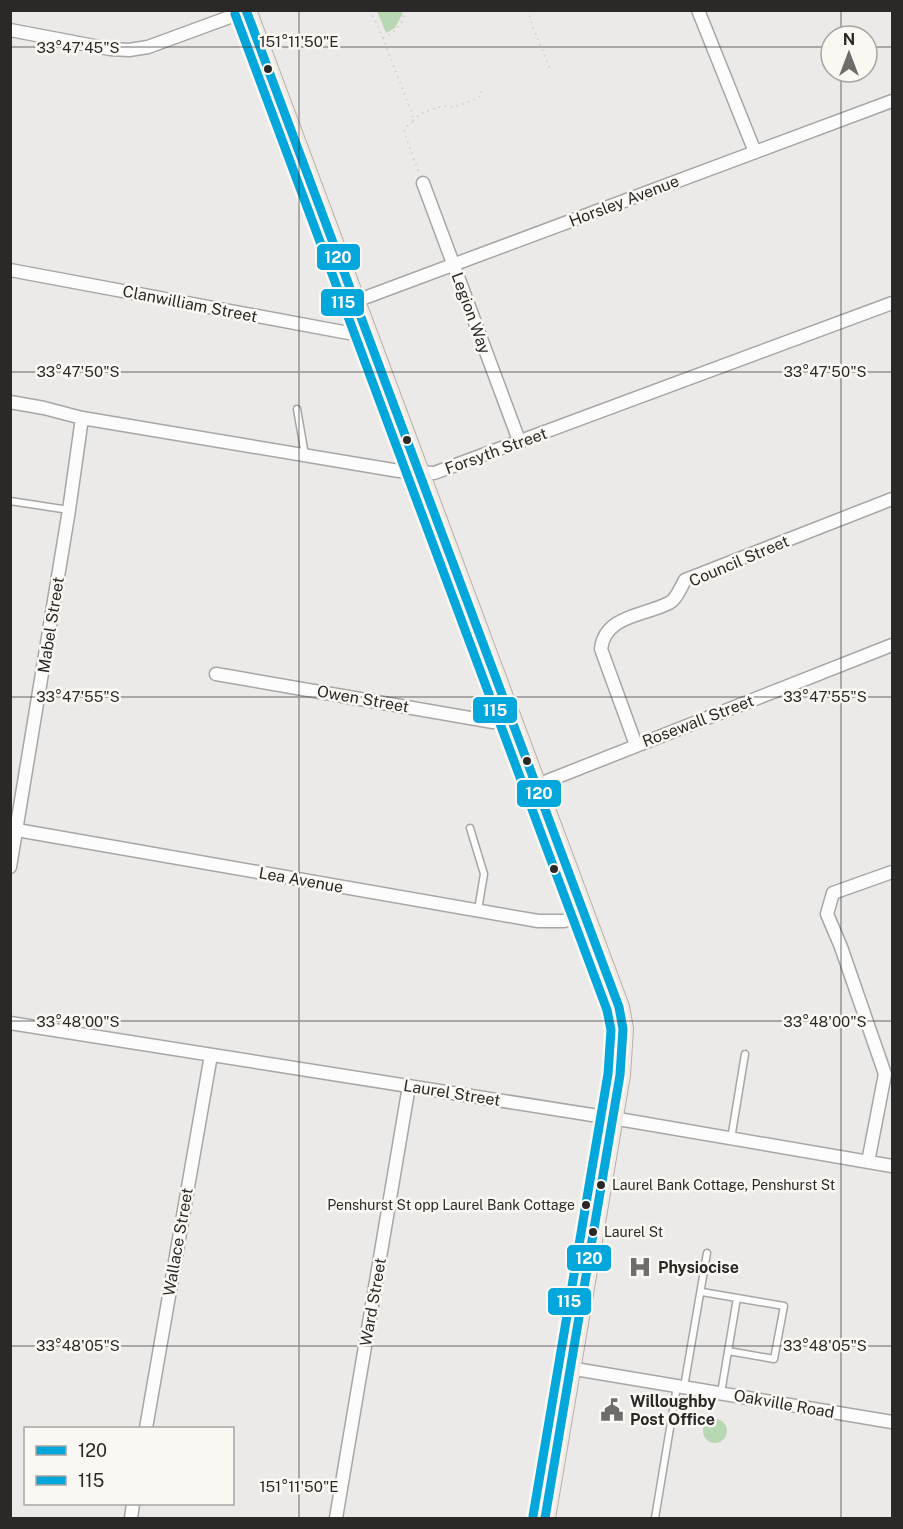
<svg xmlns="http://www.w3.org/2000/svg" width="903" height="1529" font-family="'Public Sans',sans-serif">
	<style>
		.green { fill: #b8d8b3 }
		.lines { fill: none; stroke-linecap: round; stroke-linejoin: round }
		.service-casing { stroke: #a7a6a4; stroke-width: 9 }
		.minor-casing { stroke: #a7a6a4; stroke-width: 15 }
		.primary-casing { stroke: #baaea7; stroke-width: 22 }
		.path { stroke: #d2d2d2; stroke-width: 2; stroke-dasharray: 1.5 4.5; stroke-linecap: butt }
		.service { stroke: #fcfcfc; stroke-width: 6 }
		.minor { stroke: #fcfcfc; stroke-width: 12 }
		.primary { stroke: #f1ebe7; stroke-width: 20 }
		.bus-1-casing { stroke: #fbf8f3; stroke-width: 14 }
		.bus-2-casing { stroke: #fbf8f3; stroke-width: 14 }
		.bus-1 { stroke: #04a7db; stroke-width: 9 }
		.bus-2 { stroke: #04a7db; stroke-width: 9 }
		.ticks { fill: none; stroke: #2a2927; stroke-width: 1.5; stroke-opacity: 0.45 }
		.bus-dot { fill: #2a2927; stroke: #fbf8f3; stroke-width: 2 }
		.labels { text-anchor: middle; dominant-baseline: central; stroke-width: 5; stroke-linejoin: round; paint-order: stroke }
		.bus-label { font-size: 14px; fill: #2a2927; stroke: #fbf8f3; text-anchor: start }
		.street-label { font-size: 16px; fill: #2a2927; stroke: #fbf8f3 }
		.poi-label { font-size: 16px; font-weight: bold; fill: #2a2927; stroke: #fbf8f3; text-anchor: start }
		.ticks-label { font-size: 15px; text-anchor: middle; fill: #2a2927; stroke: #fbf8f3; stroke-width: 5; stroke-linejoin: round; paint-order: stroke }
		.line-badge { stroke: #fbf8f3; stroke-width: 2 }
		.badge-label { font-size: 16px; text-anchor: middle; font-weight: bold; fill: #fff }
	</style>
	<rect width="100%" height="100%" fill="#eceae8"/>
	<path class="green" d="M377 11H400L403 13 395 28 386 33Z
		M703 1431a12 12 0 1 1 24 0a12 12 0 1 1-24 0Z"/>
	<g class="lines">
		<g class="service-casing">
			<path id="service" d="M297 409 305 455
				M10 501 69 510
				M470 828 484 874 478 910
				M731 1139 745 1054
				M702 1292 784 1306 774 1359 728 1351
				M684 1387 707 1253
				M721 1393 737 1298
				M655 1518 677 1386"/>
		</g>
		<g class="minor-casing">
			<path id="minor" d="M698 10 755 152
				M10 30 110 49 129 50 148 47 246 11
				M423 183 520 443
				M10 270 370 337
				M356 301 892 101
				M10 402 44 408 82 418 399 471 434 473 892 303
				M216 674 493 722 510 717
				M636 745 601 649C605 615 644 616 669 603 676 600 681 587 685 580L892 499
				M537 785 892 645
				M17 830 538 921H564L585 914
				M10 867 69 510 82 418
				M10 1023 630 1121 892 1166
				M868 1162 885 1074 841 947 827 914 833 893 892 872
				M569 1368 892 1422
				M146 1428 211 1055
				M131 1518 133 1504
				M336 1518 409 1086"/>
		</g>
		<g class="primary-casing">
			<path id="primary" d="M246 10 619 1007 623 1029 620 1075 545 1518"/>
		</g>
		<path class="path" d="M370 10 383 38 412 114 413 121 406 127 404 132 419 173
			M528 10 533 28 551 71
			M383 38C396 31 403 25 405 10
			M413 121 420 114 442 106 454 107 471 101 482 95 481 89"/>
		<use href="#service" class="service"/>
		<use href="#minor" class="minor"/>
		<use href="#primary" class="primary"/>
		<g class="bus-1-casing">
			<path id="bus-1" d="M246 10 619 1007 623 1029 620 1075 545 1518"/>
		</g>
		<g class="bus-2-casing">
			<path id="bus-2" d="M235 14 607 1010 611 1030 608 1074 533 1516"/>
		</g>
		<use href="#bus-1" class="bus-1"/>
		<use href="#bus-2" class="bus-2"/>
	</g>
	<path class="ticks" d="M299 10V1518M841 10V36M10 47H831M867 47H892M841 72V1518M10 372H892M10 697H892M10 1021H892M10 1346H892"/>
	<defs>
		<g id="hospital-bare" transform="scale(1.8)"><path d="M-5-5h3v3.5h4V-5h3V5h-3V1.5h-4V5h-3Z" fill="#6e6d6b" stroke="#fbf8f3" stroke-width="2.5" paint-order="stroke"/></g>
		<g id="civic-bare" transform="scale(1.8)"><path d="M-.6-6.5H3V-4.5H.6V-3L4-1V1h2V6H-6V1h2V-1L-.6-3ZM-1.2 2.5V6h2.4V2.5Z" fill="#6e6d6b" stroke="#fbf8f3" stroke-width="2.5" paint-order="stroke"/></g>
	</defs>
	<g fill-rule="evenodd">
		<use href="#hospital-bare" x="640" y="1267"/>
		<use href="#civic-bare" x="612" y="1410"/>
	</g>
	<g class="bus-dot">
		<circle cx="268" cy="69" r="5"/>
		<circle cx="407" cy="440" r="5"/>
		<circle cx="527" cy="761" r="5"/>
		<circle cx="554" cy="869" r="5"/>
		<circle cx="601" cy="1185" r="5"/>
		<circle cx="586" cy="1205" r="5"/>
		<circle cx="593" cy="1232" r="5"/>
	</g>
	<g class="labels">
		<g class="bus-label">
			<text x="612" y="1185">Laurel Bank Cottage, Penshurst St</text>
			<text x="575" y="1205" text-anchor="end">Penshurst St opp Laurel Bank Cottage</text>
			<text x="604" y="1232">Laurel St</text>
		</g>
		<g class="street-label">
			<text transform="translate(624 201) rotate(-21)">Horsley Avenue</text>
			<text transform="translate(190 304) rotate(11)">Clanwilliam Street</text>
			<text transform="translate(471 313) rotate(70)">Legion Way</text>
			<text transform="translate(496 451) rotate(-20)">Forsyth Street</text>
			<text transform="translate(739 561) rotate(-23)">Council Street</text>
			<text transform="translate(51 625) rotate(-81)">Mabel Street</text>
			<text transform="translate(363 699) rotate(10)">Owen Street</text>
			<text transform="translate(698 721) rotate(-21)">Rosewall Street</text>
			<text transform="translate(301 880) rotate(10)">Lea Avenue</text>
			<text transform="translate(452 1093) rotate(9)">Laurel Street</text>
			<text transform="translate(178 1242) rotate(-80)">Wallace Street</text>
			<text transform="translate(373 1302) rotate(-80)">Ward Street</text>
			<text transform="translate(784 1404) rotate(10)">Oakville Road</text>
		</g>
		<g class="poi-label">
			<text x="658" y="1267">Physiocise</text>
			<text x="630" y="1401">Willoughby<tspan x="630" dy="18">Post Office</tspan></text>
		</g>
	</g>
	<g class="ticks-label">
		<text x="299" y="47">151°11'50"E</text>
		<text x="78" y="53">33°47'45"S</text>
		<text x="78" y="377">33°47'50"S</text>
		<text x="825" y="377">33°47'50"S</text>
		<text x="78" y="702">33°47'55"S</text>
		<text x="825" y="702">33°47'55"S</text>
		<text x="78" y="1027">33°48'00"S</text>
		<text x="825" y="1027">33°48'00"S</text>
		<text x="78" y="1351">33°48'05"S</text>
		<text x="825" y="1351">33°48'05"S</text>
		<text x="299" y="1492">151°11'50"E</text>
	</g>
	<g class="line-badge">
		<rect x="316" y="243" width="45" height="28" rx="6" fill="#04a7db"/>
		<rect x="320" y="288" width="45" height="29" rx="6" fill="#04a7db"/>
		<rect x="472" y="696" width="46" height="28" rx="6" fill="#04a7db"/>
		<rect x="516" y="779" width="46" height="29" rx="6" fill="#04a7db"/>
		<rect x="566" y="1244" width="46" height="28" rx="6" fill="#04a7db"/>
		<rect x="547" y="1287" width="45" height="29" rx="6" fill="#04a7db"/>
	</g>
	<g class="badge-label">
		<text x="338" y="263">120</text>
		<text x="343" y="308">115</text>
		<text x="495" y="716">115</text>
		<text x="539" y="799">120</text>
		<text x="589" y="1264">120</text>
		<text x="569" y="1307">115</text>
	</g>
	<rect width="903" height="1529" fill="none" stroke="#2a2927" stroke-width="24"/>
	<rect x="24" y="1427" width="210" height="78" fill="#fbf8f3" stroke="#a7a5a1" stroke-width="1.5"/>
	<rect x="36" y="1446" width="30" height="9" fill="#04a7db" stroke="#a7a5a1" stroke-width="1.5"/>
	<text x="78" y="1457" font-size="18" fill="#2a2927">120</text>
	<rect x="36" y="1476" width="30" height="9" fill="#04a7db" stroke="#a7a5a1" stroke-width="1.5"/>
	<text x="78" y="1487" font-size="18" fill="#2a2927">115</text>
	<g transform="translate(849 54)"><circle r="28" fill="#fbf8f3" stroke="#a7a5a1" stroke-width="1.5"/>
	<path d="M0-4.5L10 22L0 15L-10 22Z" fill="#6e6d6b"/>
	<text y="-9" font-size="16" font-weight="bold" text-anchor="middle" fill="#2a2927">N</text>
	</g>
</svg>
